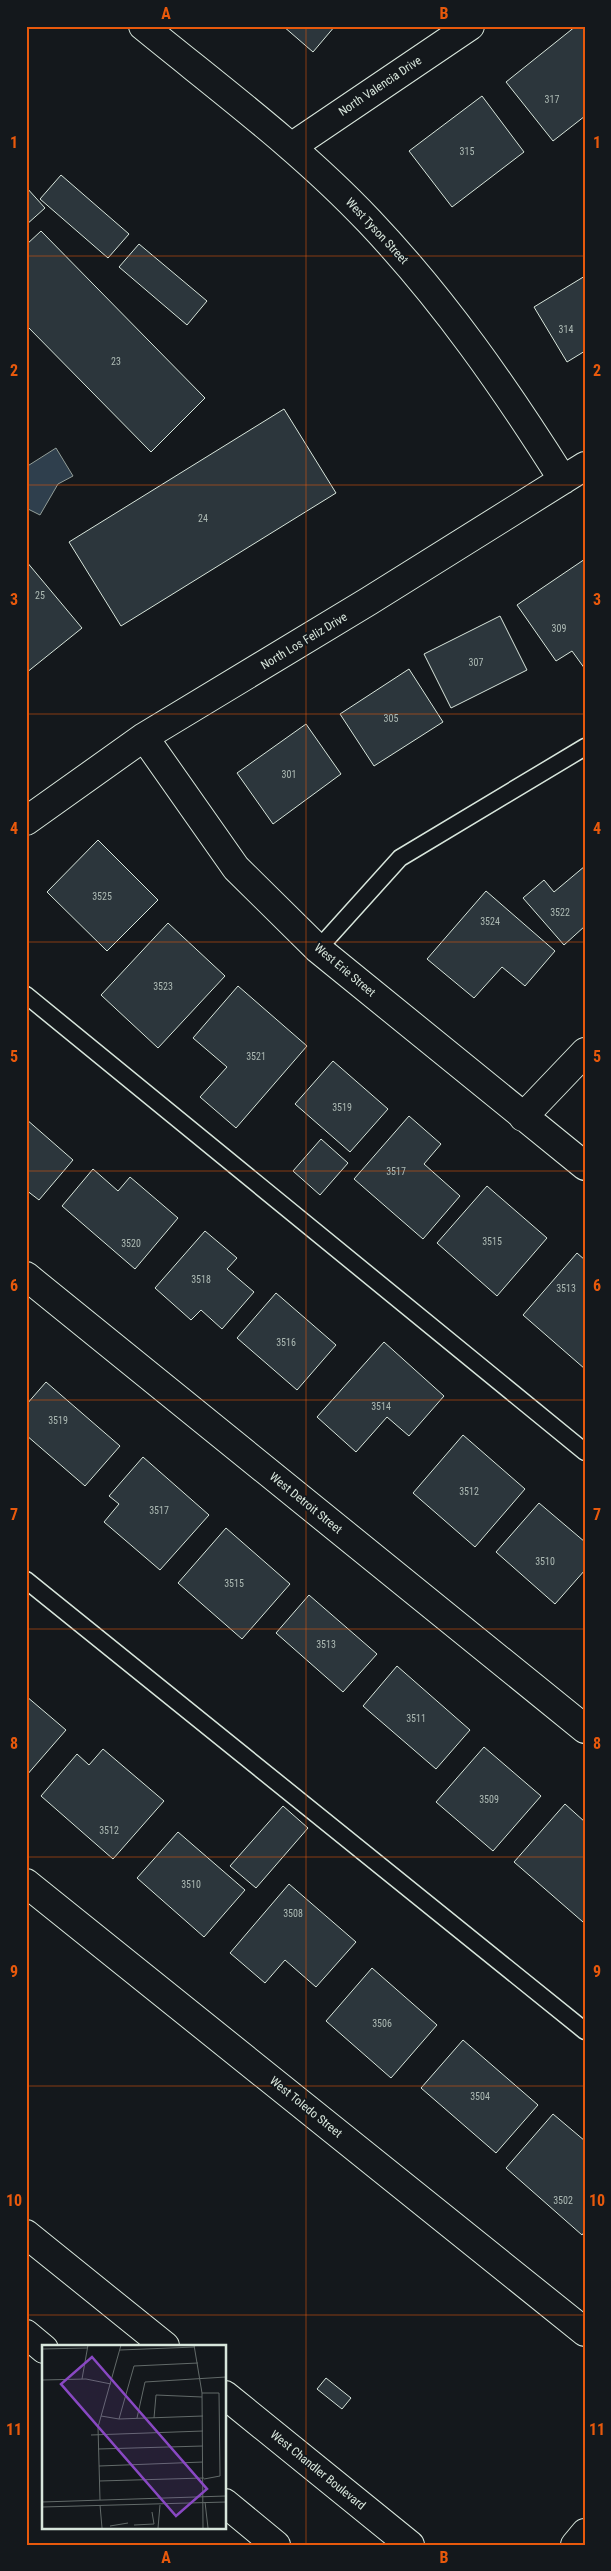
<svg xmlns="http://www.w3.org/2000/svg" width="611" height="2571" font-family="'Roboto Condensed',sans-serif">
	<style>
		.water { fill: #2f3f4d; stroke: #939e99 }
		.building { fill: #2c363c; stroke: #d8e6dc }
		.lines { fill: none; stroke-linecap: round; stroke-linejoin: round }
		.lane-casing { stroke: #d8e6dc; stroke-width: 19 }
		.street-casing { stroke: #d8e6dc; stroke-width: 30 }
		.secondary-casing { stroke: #d8e6dc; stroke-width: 30 }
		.lane { stroke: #14181c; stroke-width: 16 }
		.street { stroke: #14181c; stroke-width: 28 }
		.secondary { stroke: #14181c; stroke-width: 28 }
		.grid { fill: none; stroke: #e8590c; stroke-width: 1; stroke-opacity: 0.55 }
		.labels { text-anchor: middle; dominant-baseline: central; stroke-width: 4; stroke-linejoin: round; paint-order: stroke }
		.number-label { font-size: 10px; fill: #adbab4 }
		.street-label { font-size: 12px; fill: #d8e6dc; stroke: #14181c }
		.inset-road { fill: none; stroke: #626a69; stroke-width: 1 }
		.view { fill: #8948c3; fill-opacity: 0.15; stroke: #8948c3; stroke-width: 2.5 }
		.inset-edge { fill: none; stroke: #d8e6dc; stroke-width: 2.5 }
		.neatline { fill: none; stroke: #e8590c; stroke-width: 2 }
		.grid-label { font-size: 16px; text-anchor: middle; font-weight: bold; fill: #e8590c }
	</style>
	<rect width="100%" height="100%" fill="#14181c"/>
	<path class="water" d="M56 448 73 476 58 484 40 515 26 508V467Z"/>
	<path class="building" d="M283 26H335L313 52Z
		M576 26H582L585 30V116L553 141 506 82Z
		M482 96 524 152 452 207 409 151Z
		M61 175 129 234 108 258 40 199Z
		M26 187 45 208 26 225Z
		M41 231 205 398 151 452 26 325V245Z
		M139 244 207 301 187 325 119 267Z
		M585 276V351L567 362 534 307Z
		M284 409 336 493 121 626 69 542Z
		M585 559V669L572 651 556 661 517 605Z
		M26 561 82 628 26 673Z
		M500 616 527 670 451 708 424 654Z
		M409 669 443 722 374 766 340 714Z
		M306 724 341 774 273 824 237 773Z
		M98 840 158 900 107 951 47 892Z
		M585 866V926L564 945 523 898 544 880 554 892Z
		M486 891 555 951 525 986 502 967 474 998 427 959Z
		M168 923 225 976 158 1048 101 995Z
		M238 986 307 1046 236 1128 200 1097 227 1067 193 1038Z
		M333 1061 388 1109 350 1152 295 1104Z
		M409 1116 441 1144 424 1164 460 1196 423 1239 354 1179Z
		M26 1119 73 1160 39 1200 26 1190Z
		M321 1139 348 1163 320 1195 293 1171Z
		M93 1169 118 1191 130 1177 178 1218 135 1269 62 1206Z
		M487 1186 547 1238 497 1296 437 1243Z
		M205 1231 237 1258 227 1269 254 1292 222 1329 201 1310 191 1320 155 1288Z
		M577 1253 585 1260V1369L523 1315Z
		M276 1293 336 1345 297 1390 237 1338Z
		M384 1342 444 1396 409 1436 387 1417 356 1452 317 1417Z
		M46 1382 120 1446 85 1486 26 1435V1405Z
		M463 1435 525 1489 475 1547 413 1493Z
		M143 1457 209 1515 160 1570 104 1522 119 1504 109 1496Z
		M539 1503 585 1542V1570L555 1604 496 1552Z
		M226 1528 290 1584 242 1639 178 1583Z
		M309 1595 377 1654 343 1692 276 1633Z
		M397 1666 470 1730 436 1769 363 1706Z
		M26 1696 66 1730 26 1776Z
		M484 1747 541 1796 493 1851 436 1802Z
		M103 1749 164 1801 113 1859 41 1796 77 1754 89 1765Z
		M565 1804 585 1822V1919L583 1922 514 1862Z
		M283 1806 308 1828 256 1888 230 1866Z
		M178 1832 245 1890 204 1937 137 1878Z
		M289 1884 356 1942 316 1987 285 1960 265 1983 230 1953Z
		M372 1968 437 2025 391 2078 326 2021Z
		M463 2040 538 2105 496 2153 421 2088Z
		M553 2114 585 2141V2231L582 2235 506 2168Z
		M326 2378 351 2398 342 2409 317 2389Z"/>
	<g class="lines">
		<g class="lane-casing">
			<path id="lane" d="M318 949 400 858 585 747
				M26 995 585 1452
				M26 1580 585 2031"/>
		</g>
		<g class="street-casing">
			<path id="street" d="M143 26C220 89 301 149 369 221 444 300 505 388 563 480
				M291 147 470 26
				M144 737 236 868 318 949 585 1166
				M26 821 144 737 369 601 585 466
				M523 1117 585 1052
				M26 1276 585 1729
				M26 1883 585 2332"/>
		</g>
		<g class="secondary-casing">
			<path id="secondary" d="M26 2234 165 2346
				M26 2334 44 2349
				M225 2395 410 2545
				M225 2503 276 2545
				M575 2545 585 2533"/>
		</g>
		<use href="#lane" class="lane"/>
		<use href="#street" class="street"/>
		<use href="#secondary" class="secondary"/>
	</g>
	<path class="grid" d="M306 26V2545M26 256H585M26 485H585M26 714H585M26 942H585M26 1171H585M26 1400H585M26 1629H585M26 1857H585M26 2086H585M26 2315H585"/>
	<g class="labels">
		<g class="number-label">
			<text x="552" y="99">317</text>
			<text x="467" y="151">315</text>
			<text x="566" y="329">314</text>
			<text x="116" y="361">23</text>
			<text x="203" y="518">24</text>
			<text x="40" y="595">25</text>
			<text x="559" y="628">309</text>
			<text x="476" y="662">307</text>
			<text x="391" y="718">305</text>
			<text x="289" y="774">301</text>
			<text x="102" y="896">3525</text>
			<text x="560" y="912">3522</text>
			<text x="490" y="921">3524</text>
			<text x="163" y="986">3523</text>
			<text x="256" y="1056">3521</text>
			<text x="342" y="1107">3519</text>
			<text x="396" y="1171">3517</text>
			<text x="492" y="1241">3515</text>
			<text x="131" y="1243">3520</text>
			<text x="201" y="1279">3518</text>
			<text x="566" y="1288">3513</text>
			<text x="286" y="1342">3516</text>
			<text x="381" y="1406">3514</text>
			<text x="58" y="1420">3519</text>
			<text x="469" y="1491">3512</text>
			<text x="159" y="1510">3517</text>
			<text x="545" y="1561">3510</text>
			<text x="234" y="1583">3515</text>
			<text x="326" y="1644">3513</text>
			<text x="416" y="1718">3511</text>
			<text x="489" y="1799">3509</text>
			<text x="109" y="1830">3512</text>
			<text x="191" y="1884">3510</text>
			<text x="293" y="1913">3508</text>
			<text x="382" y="2023">3506</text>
			<text x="480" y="2096">3504</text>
			<text x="563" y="2200">3502</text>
		</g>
		<g class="street-label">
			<text transform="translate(380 86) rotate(-34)">North Valencia Drive</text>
			<text transform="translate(377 231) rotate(47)">West Tyson Street</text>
			<text transform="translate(304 641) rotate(-31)">North Los Feliz Drive</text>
			<text transform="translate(345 970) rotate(40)">West Erie Street</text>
			<text transform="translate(306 1503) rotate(39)">West Detroit Street</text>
			<text transform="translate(306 2107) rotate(39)">West Toledo Street</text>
			<text transform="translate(318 2470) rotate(39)">West Chandler Boulevard</text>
		</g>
	</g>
	<g transform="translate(42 2345)">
		<rect width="184" height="184" fill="#14181c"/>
		<path class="inset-road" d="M152 0 160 48 161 183M0 4 46 3M78 5 153 2M40 34 46 0M0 35 44 34 69 39M160 48H177L178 131 162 134M59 71 77 74 161 71M95 73 103 37 184 32M112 73 114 50 160 52M77 74 92 21 156 18M49 90 161 86M56 104 161 101M57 121 161 117M57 136 162 133M58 155 56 82 79 0M0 157 184 151M163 157 166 183M58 160 60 183M0 162 184 157M92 180 112 179 110 167M68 181 86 178M116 183 118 160"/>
		<path class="view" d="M50 12 165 144 134 171 19 39Z"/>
		<rect width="184" height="184" class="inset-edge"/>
	</g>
	<rect width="611" height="2571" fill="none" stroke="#14181c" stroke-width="55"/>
	<rect x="28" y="28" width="556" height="2516" class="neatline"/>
	<g class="grid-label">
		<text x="166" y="19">A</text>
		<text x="444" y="19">B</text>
		<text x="14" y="148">1</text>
		<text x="597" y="148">1</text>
		<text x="14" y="376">2</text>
		<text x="597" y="376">2</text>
		<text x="14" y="605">3</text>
		<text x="597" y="605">3</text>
		<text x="14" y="834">4</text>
		<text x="597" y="834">4</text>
		<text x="14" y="1062">5</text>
		<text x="597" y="1062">5</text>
		<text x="14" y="1291">6</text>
		<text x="597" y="1291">6</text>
		<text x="14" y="1520">7</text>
		<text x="597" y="1520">7</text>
		<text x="14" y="1749">8</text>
		<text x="597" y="1749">8</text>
		<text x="14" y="1977">9</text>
		<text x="597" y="1977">9</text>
		<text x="14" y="2206">10</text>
		<text x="597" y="2206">10</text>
		<text x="14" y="2435">11</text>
		<text x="597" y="2435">11</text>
		<text x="166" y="2563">A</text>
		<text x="444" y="2563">B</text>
	</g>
</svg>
